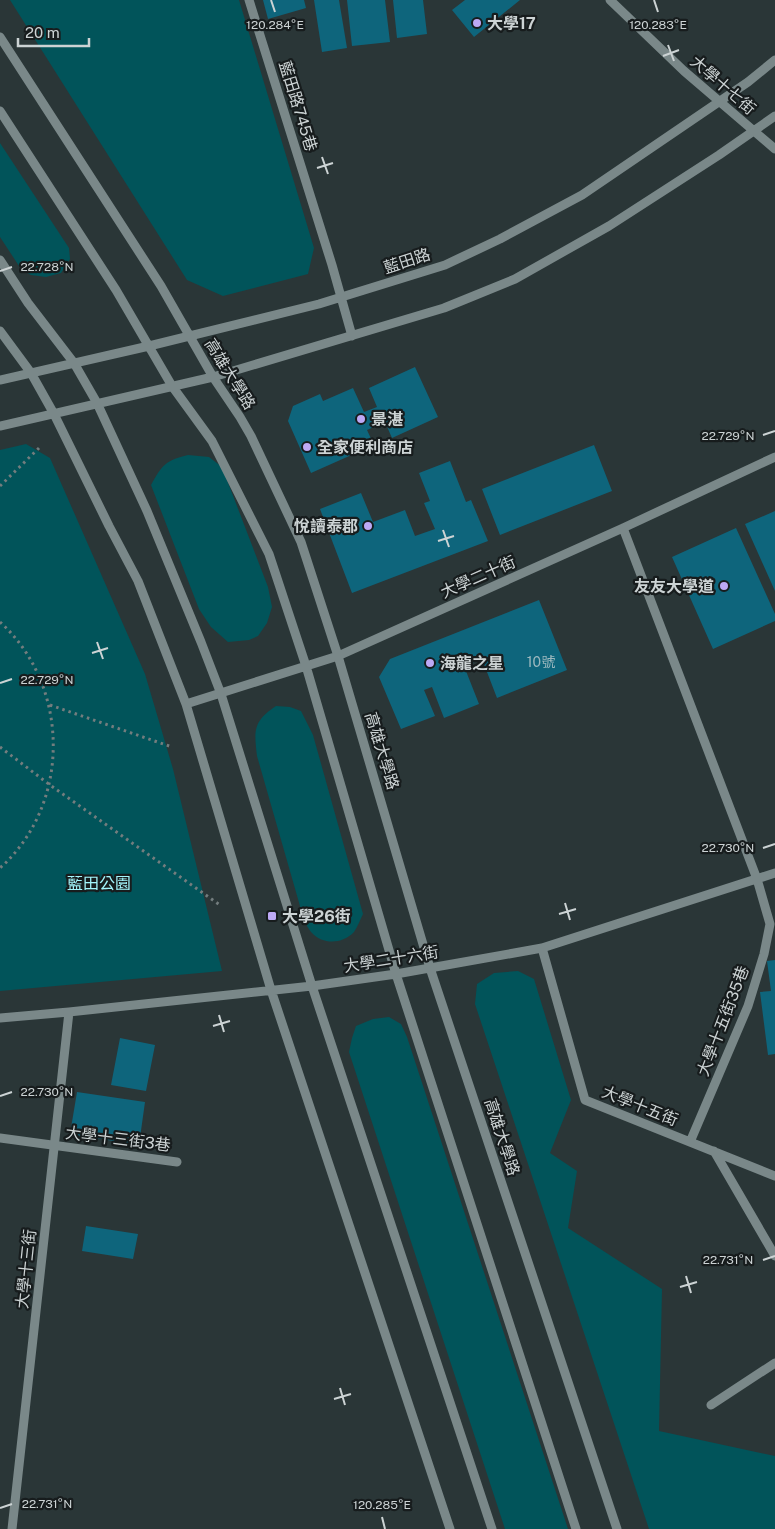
<svg xmlns="http://www.w3.org/2000/svg" width="775" height="1529" font-family="'Public Sans','Noto Sans TC',sans-serif">
	<style>
		.green { fill: #01545a }
		.building { fill: #0e657c }
		.lines { fill: none; stroke-linecap: round; stroke-linejoin: round }
		.path { stroke: #737d7e; stroke-width: 3; stroke-dasharray: 2.5 4; stroke-linecap: butt }
		.minor { stroke: #7a8889; stroke-width: 9 }
		.ticks { fill: none; stroke: #ccd3d4; stroke-width: 2 }
		.poi-dot { fill: #bda9f5; stroke: #171c1d; stroke-width: 2 }
		.labels { text-anchor: middle; dominant-baseline: central; stroke-width: 4.5; stroke-linejoin: round; paint-order: stroke }
		.number-label { font-size: 14px; fill: #9cb8be }
		.poi-label { font-size: 16px; font-weight: bold; fill: #ccd3d4; stroke: #171c1d; text-anchor: start }
		.street-label { font-size: 16px; fill: #ccd3d4; stroke: #171c1d }
		.park-label { font-size: 16px; fill: #a3f5fc; stroke: #171c1d }
		.ticks-label { font-size: 12px; text-anchor: middle; fill: #ccd3d4; stroke: #171c1d; stroke-width: 4.5; stroke-linejoin: round; paint-order: stroke }
	</style>
	<rect width="100%" height="100%" fill="#2a3637"/>
	<path class="green" d="M10 0H239L314 248 308 274 223 296 187 280Z
		M0 143 69 248 70 259 61 273 46 277 31 275 21 269 0 237Z
		M26 444 50 458 145 674 173 769 222 971 0 991V450Z
		M188 455 209 457 222 467 268 587 272 607 267 623 258 636 249 640 228 642 211 627 199 609 151 485C162 465 166 460 188 455Z
		M276 706 290 707 301 711 313 735 363 914C360 920 358 926 354 932 343 944 323 945 312 933 309 930 306 924 304 920L257 756C254 731 253 721 276 706Z
		M518 971 534 979 571 1100 550 1153 577 1171 568 1228 662 1289 659 1431 775 1456V1529H649L475 1004 477 984 494 973Z
		M389 1017 401 1024 407 1037 568 1529H505L349 1052 352 1038 356 1026 373 1019Z"/>
	<path class="building" d="M263 0H304L306 8 268 19Z
		M314 0H339L347 48 322 52Z
		M347 0H385L390 42 352 46Z
		M393 0H423L427 34 397 38Z
		M465 0H520L474 37 452 10Z
		M415 367 438 417 392 438 385 422 367 430 374 445 311 473 288 421 293 406 320 394 323 401 353 388 364 412 377 407 369 388Z
		M594 445 612 491 500 535 482 489Z
		M450 461 466 502 471 500 488 541 352 593 320 509 361 493 373 522 405 510 415 536 435 529 424 503 430 501 419 473Z
		M775 511V591L745 524Z
		M736 528 775 614V621L713 649 672 557Z
		M539 600 567 670 497 698 482 659 464 666 479 704 444 718 432 687 424 690 435 716 401 729 379 677 390 659Z
		M775 960V1054L768 1055 760 992 771 991 767 961Z
		M120 1038 155 1045 146 1091 111 1085Z
		M77 1092 145 1102 139 1145 70 1134Z
		M86 1226 138 1234 133 1259 82 1251Z"/>
	<g class="lines">
		<path class="path" d="M0 486 39 448
			M0 622C70 685 72 804 0 868
			M50 705 172 747
			M0 747 50 785 220 905"/>
		<path class="minor" d="M249 0 332 265 352 336
			M610 0 684 71 775 149
			M0 37 161 286 213 377 240 417 251 436 301 542 338 656 430 968 617 1529
			M0 111 116 290 172 386 212 441 269 554 306 666 396 974 576 1529
			M0 260 28 303 74 363 97 403 147 511 201 642 221 694 312 986 492 1529
			M0 331 31 373 54 414 109 526 138 581 186 704 271 990 450 1529
			M0 380 149 346 319 304 445 265 500 239 582 195 748 82 775 60
			M0 426 213 377 444 308 515 279 609 226 719 155 775 116
			M623 528 757 879 770 924 764 954 748 1006 690 1142
			M186 704 338 656 623 528 775 457
			M542 948 585 1100 775 1176
			M0 1018 69 1012 312 986 396 974 542 948 775 873
			M0 1138 177 1162
			M714 1151 775 1256
			M711 1405 775 1363
			M12 1529 69 1012"/>
	</g>
	<path class="ticks" d="M271 0 275 12M654 0 658 12M668 45 674 61M663 56 679 50M322 157 328 174M317 168 333 163M0 271 12 267M763 435 775 431M443 530 449 547M438 541 454 536M97 642 103 659M92 653 108 648M0 683 12 679M763 848 775 844M565 903 570 920M559 914 576 909M219 1015 224 1032M213 1026 230 1021M0 1096 12 1092M763 1260 775 1256M686 1276 691 1293M680 1287 697 1282M340 1388 345 1405M334 1399 351 1394M0 1508 12 1504M382 1517 385 1529"/>
	<g class="poi-dot">
		<circle cx="477" cy="23" r="5"/>
		<circle cx="361" cy="419" r="5"/>
		<circle cx="307" cy="447" r="5"/>
		<circle cx="368" cy="526" r="5"/>
		<circle cx="724" cy="586" r="5"/>
		<circle cx="430" cy="663" r="5"/>
		<rect x="267" y="911" width="10" height="10" rx="2.5"/>
	</g>
	<g class="labels">
		<g class="number-label">
			<text x="541" y="662">10號</text>
		</g>
		<g class="poi-label">
			<text x="487" y="23">大學17</text>
			<text x="371" y="419">景湛</text>
			<text x="317" y="447">全家便利商店</text>
			<text x="358" y="526" text-anchor="end">悅讀泰郡</text>
			<text x="714" y="586" text-anchor="end">友友大學道</text>
			<text x="440" y="663">海龍之星</text>
			<text x="282" y="916">大學26街</text>
		</g>
		<g class="street-label">
			<text transform="translate(723 85) rotate(41)">大學十七街</text>
			<text transform="translate(298 106) rotate(73)">藍田路745巷</text>
			<text transform="translate(407 261) rotate(-18)">藍田路</text>
			<text transform="translate(230 374) rotate(58)">高雄大學路</text>
			<text transform="translate(478 577) rotate(-24)">大學二十街</text>
			<text transform="translate(382 751) rotate(73)">高雄大學路</text>
			<text transform="translate(391 959) rotate(-9)">大學二十六街</text>
			<text transform="translate(723 1021) rotate(-69)">大學十五街35巷</text>
			<text transform="translate(640 1106) rotate(22)">大學十五街</text>
			<text transform="translate(502 1137) rotate(72)">高雄大學路</text>
			<text transform="translate(118 1139) rotate(7)">大學十三街3巷</text>
			<text transform="translate(26 1269) rotate(-84)">大學十三街</text>
		</g>
		<g class="park-label">
			<text x="99" y="883">藍田公園</text>
		</g>
	</g>
	<g class="ticks-label">
		<text x="275" y="29">120.284°E</text>
		<text x="658" y="29">120.283°E</text>
		<text x="47" y="271">22.728°N</text>
		<text x="728" y="440">22.729°N</text>
		<text x="47" y="684">22.729°N</text>
		<text x="728" y="852">22.730°N</text>
		<text x="47" y="1096">22.730°N</text>
		<text x="728" y="1264">22.731°N</text>
		<text x="47" y="1508">22.731°N</text>
		<text x="382" y="1509">120.285°E</text>
	</g>
	<path d="M18 38v8h71v-8" fill="none" stroke="#ccd3d4" stroke-width="2.5"/>
	<text x="25" y="38" font-size="15" fill="#ccd3d4" stroke="#171c1d" stroke-width="4" paint-order="stroke">20 m</text>
</svg>
